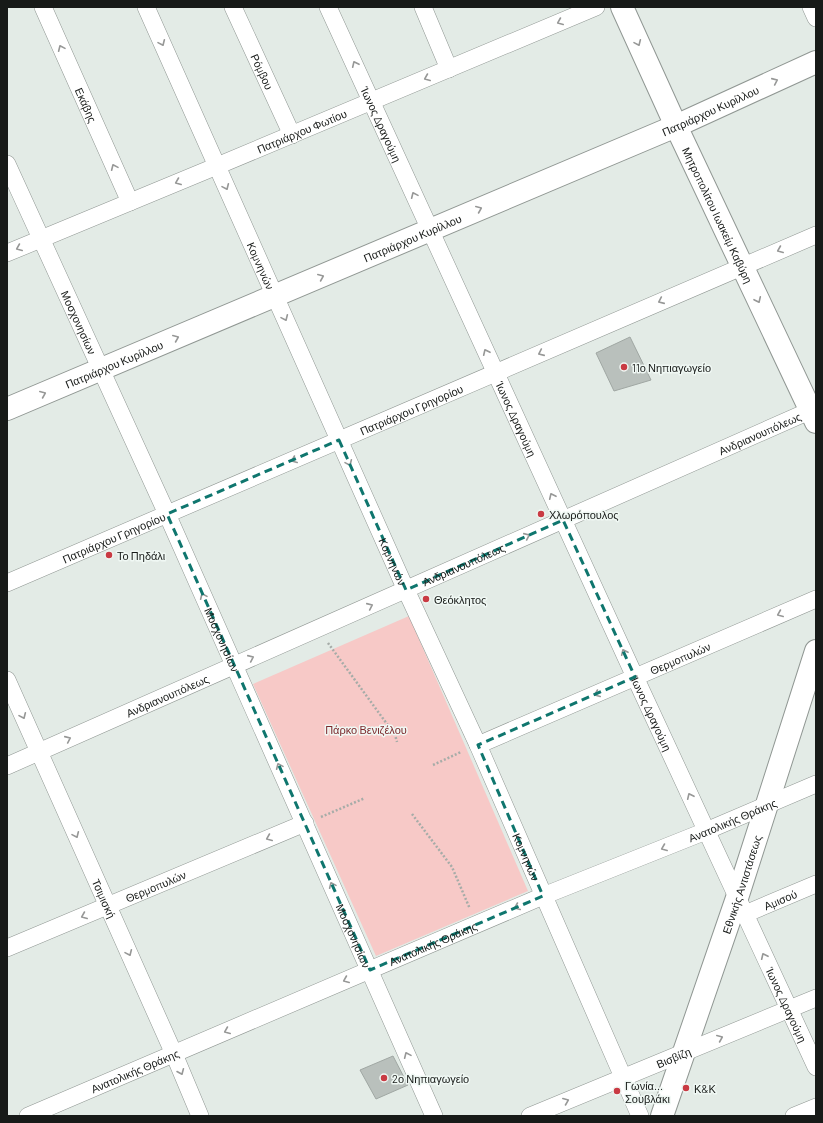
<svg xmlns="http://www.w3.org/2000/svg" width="823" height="1123" font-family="Barlow,sans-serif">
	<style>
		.green { fill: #f7c9c7 }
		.building { fill: #b9c0bc; stroke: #a0a7a3 }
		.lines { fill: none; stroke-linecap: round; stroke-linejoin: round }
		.minor-casing { stroke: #909793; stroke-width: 18 }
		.tertiary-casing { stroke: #909793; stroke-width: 24 }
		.secondary-casing { stroke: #909793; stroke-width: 24 }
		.path { stroke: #a6aca8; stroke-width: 2.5; stroke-dasharray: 2 2; stroke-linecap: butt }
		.minor { stroke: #fff; stroke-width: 17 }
		.tertiary { stroke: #fff; stroke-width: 22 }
		.secondary { stroke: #fff; stroke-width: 22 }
		.oneway { stroke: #979897 }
		.marked { fill: none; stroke: #0f766e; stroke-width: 3; stroke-dasharray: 8 5; stroke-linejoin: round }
		.poi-dot { fill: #c93a43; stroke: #f0f8f4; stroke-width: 1.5 }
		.labels { text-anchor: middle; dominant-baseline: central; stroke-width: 3; stroke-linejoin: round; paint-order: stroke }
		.street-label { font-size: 11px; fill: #171a18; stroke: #f0f8f4 }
		.poi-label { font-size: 11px; fill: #171a18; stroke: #f0f8f4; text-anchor: start }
		.park-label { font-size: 11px; fill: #7b292c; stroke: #f0f8f4 }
	</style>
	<rect width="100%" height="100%" fill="#e3ebe6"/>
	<path class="green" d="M409 616 528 891 376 956 253 684Z"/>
	<path class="building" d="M630 337 651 380 614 391 596 353Z
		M393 1056 408 1085 376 1099 360 1070Z"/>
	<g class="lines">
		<g class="minor-casing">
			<g id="minor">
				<path id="s1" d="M43 7 130 202"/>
				<path id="s2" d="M146 7 406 590 478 745 640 1116"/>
				<path id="s3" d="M233 7 292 135"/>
				<path id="s4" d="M328 7 635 677 816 1067"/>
				<path d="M423 7 449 69"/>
				<path d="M811 7 816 18"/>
				<path id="s5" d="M7 164 167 514 434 1116"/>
				<path id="s6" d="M7 253 217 166 596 7"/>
				<path id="s7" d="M7 583 816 235"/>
				<path id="s8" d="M7 680 174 1054 200 1116"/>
				<path id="s9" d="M478 745 816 599"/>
				<path id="s10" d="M7 766 816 408"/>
				<path id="s11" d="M745 914 816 884"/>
				<path id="s12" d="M7 948 305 823"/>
				<path id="s13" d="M28 1116 543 896 706 831 816 784"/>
				<path id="s14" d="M530 1116 816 998"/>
				<path d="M794 1116 816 1107"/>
			</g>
		</g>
		<g class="tertiary-casing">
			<g id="tertiary">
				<path id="s15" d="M7 409 676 126 816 62"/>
				<path id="s16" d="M662 1116 737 898 816 651"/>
			</g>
		</g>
		<g class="secondary-casing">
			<g id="secondary">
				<path id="s17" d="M622 7 676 126 816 422"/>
			</g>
		</g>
		<path class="path" d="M328 643 395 735 397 742
			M433 765 461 752
			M412 814 452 867 470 909
			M321 817 365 798"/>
		<use href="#minor" class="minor"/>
		<use href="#tertiary" class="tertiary"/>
		<use href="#secondary" class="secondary"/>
	</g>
	<defs><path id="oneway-chevron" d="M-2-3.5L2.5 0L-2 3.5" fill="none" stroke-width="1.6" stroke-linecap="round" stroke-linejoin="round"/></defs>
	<g class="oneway">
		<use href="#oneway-chevron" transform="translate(560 22) rotate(157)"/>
		<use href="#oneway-chevron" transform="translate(162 43) rotate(66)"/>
		<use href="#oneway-chevron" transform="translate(638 43) rotate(66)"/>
		<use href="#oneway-chevron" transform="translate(61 48) rotate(-114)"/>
		<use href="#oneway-chevron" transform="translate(355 64) rotate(-115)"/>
		<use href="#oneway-chevron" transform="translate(427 78) rotate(157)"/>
		<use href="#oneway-chevron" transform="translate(775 81) rotate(-24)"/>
		<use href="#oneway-chevron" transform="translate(114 167) rotate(-114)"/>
		<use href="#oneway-chevron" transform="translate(178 182) rotate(158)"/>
		<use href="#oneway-chevron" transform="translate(226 187) rotate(66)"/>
		<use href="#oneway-chevron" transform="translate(414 195) rotate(-114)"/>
		<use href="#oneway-chevron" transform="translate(479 209) rotate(-23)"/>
		<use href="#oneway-chevron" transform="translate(19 248) rotate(157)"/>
		<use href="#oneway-chevron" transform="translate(780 250) rotate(157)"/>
		<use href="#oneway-chevron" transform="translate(321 277) rotate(-23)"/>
		<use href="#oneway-chevron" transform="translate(758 300) rotate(65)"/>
		<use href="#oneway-chevron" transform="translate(661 301) rotate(156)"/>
		<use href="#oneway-chevron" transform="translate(285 318) rotate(66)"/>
		<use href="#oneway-chevron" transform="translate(176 338) rotate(-23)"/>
		<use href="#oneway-chevron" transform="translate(486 352) rotate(-115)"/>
		<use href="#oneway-chevron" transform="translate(541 353) rotate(156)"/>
		<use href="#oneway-chevron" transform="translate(43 394) rotate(-23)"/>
		<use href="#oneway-chevron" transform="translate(294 460) rotate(157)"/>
		<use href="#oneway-chevron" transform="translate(349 463) rotate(66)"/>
		<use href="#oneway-chevron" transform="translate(552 496) rotate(-115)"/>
		<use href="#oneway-chevron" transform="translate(527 536) rotate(-24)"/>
		<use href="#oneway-chevron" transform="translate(203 596) rotate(-114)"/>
		<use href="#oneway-chevron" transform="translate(370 606) rotate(-24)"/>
		<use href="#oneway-chevron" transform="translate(780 614) rotate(157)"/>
		<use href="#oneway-chevron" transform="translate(624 652) rotate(-115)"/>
		<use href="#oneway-chevron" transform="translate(251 658) rotate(-24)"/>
		<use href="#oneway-chevron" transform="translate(597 694) rotate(157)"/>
		<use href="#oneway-chevron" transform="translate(23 716) rotate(66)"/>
		<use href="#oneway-chevron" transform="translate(68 739) rotate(-24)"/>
		<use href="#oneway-chevron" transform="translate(279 766) rotate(-114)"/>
		<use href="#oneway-chevron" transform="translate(690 796) rotate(-115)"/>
		<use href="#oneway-chevron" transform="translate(76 835) rotate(66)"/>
		<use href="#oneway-chevron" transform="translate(269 838) rotate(157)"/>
		<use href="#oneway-chevron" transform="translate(664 848) rotate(158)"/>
		<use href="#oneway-chevron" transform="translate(332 885) rotate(-114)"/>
		<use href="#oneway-chevron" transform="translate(517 907) rotate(157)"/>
		<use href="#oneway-chevron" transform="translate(84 916) rotate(157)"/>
		<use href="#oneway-chevron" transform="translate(129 953) rotate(66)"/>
		<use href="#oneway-chevron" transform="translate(764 956) rotate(-115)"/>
		<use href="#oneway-chevron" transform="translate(346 980) rotate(157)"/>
		<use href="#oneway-chevron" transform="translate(227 1031) rotate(157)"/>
		<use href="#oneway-chevron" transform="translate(720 1038) rotate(-23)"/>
		<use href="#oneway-chevron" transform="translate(407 1055) rotate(-114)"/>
		<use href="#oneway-chevron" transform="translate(181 1072) rotate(67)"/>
		<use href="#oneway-chevron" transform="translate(566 1101) rotate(-22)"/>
	</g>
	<path class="marked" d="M339 440 406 590 563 520 635 677 478 745 543 896 370 970 167 514Z"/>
	<g class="poi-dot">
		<circle cx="624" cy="367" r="4"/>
		<circle cx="541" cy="514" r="4"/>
		<circle cx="109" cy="555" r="4"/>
		<circle cx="426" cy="599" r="4"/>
		<circle cx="384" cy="1078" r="4"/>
		<circle cx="686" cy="1088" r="4"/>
		<circle cx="617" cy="1091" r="4"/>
	</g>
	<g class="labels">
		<g class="street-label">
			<text stroke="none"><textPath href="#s3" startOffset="71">Ρόμβου</textPath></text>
			<text stroke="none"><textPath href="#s1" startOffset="107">Εκάβης</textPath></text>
			<text stroke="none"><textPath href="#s15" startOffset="764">Πατριάρχου Κυρίλλου</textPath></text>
			<text stroke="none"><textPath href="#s4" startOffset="129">Ίωνος Δραγούμη</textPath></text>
			<text stroke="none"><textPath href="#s6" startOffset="319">Πατριάρχου Φωτίου</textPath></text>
			<text stroke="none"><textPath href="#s17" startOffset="229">Μητροπολίτου Ιωακείμ Καβύρη</textPath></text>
			<text stroke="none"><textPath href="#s15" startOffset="440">Πατριάρχου Κυρίλλου</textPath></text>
			<text stroke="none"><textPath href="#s2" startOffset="283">Κομνηνών</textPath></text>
			<text stroke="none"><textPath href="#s5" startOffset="174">Μοσχονησίων</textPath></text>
			<text stroke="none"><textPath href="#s15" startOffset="116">Πατριάρχου Κυρίλλου</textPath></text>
			<text stroke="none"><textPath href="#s7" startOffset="440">Πατριάρχου Γρηγορίου</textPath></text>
			<text stroke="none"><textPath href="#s4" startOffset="453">Ίωνος Δραγούμη</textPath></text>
			<text stroke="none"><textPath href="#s10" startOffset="823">Ανδριανουπόλεως</textPath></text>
			<text stroke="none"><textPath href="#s7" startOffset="116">Πατριάρχου Γρηγορίου</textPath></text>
			<text stroke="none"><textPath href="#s2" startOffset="607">Κομνηνών</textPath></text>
			<text stroke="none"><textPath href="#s10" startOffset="499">Ανδριανουπόλεως</textPath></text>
			<text stroke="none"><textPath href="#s5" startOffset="522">Μοσχονησίων</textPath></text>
			<text stroke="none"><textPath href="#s9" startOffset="220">Θερμοπυλών</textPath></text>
			<text stroke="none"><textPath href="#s10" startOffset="175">Ανδριανουπόλεως</textPath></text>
			<text stroke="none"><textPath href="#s4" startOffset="777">Ίωνος Δραγούμη</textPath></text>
			<text stroke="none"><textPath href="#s13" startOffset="764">Ανατολικής Θράκης</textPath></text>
			<text stroke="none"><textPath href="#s2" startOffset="931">Κομνηνών</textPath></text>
			<text stroke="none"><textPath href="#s16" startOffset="245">Εθνικής Αντιστάσεως</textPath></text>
			<text stroke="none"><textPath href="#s12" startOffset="161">Θερμοπυλών</textPath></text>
			<text stroke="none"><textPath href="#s8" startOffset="239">Τσιμισκή</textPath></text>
			<text stroke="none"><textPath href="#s11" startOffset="38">Αμισού</textPath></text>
			<text stroke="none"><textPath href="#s5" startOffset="846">Μοσχονησίων</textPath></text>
			<text stroke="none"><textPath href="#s13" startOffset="440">Ανατολικής Θράκης</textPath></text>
			<text stroke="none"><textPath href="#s4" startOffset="1098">Ίωνος Δραγούμη</textPath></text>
			<text stroke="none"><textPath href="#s14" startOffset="155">Βισβίζη</textPath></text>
			<text stroke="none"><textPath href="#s13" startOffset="116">Ανατολικής Θράκης</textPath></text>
		</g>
		<g class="poi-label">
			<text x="632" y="367">11ο Νηπιαγωγείο</text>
			<text x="549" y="514">Χλωρόπουλος</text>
			<text x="117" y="555">Το Πηδάλι</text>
			<text x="434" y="599">Θεόκλητος</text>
			<text x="392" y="1078">2ο Νηπιαγωγείο</text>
			<text x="625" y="1085">Γωνία...<tspan x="625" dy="13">Σουβλάκι</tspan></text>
			<text x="694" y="1088">Κ&amp;Κ</text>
		</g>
		<g class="park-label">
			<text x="366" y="729">Πάρκο Βενιζέλου</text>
		</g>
	</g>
	<rect width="823" height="1123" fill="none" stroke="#171a18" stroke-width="16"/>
</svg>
